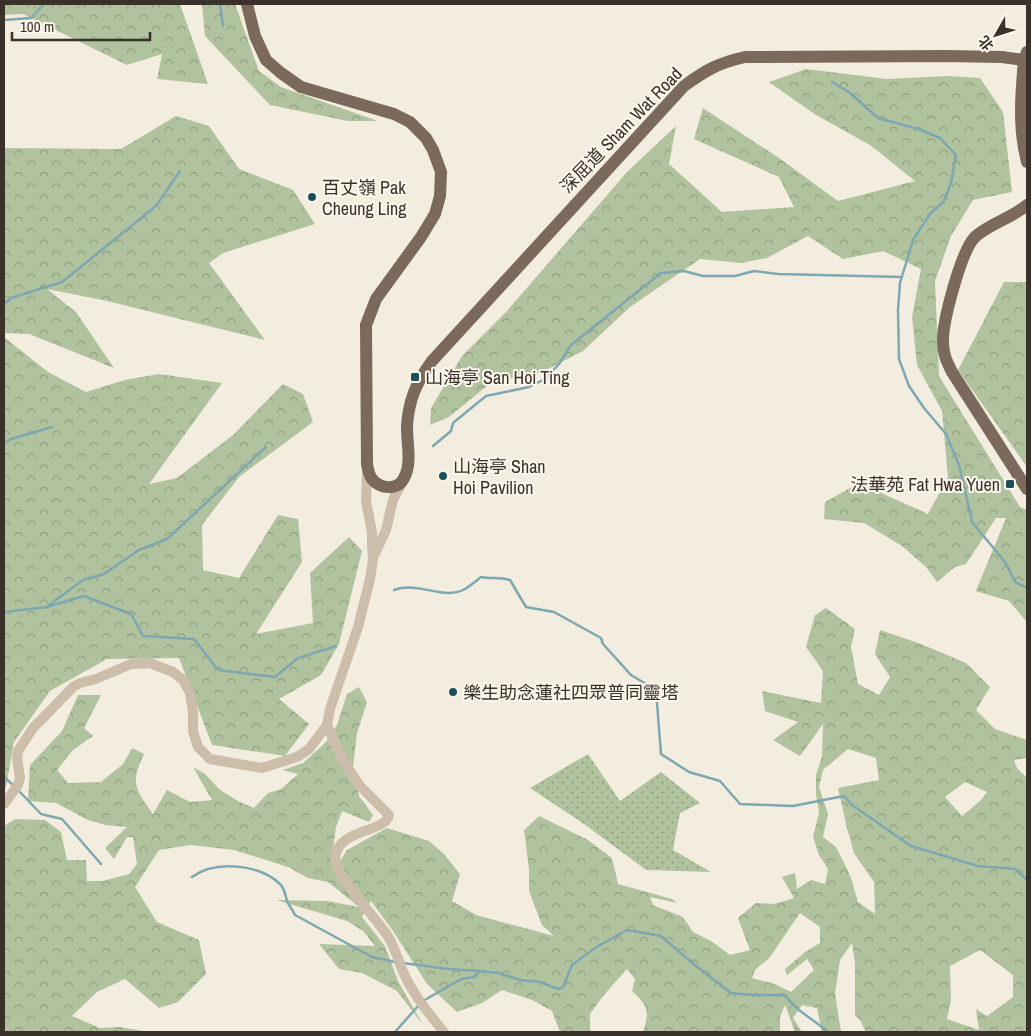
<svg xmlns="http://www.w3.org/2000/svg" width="1031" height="1036" font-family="'Archivo Narrow','Noto Sans SC',sans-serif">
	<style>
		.grass { fill: url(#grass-dots) }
		.forest { fill: url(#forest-crowns); fill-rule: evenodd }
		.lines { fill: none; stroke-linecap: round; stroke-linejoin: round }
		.stream { stroke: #7da7b1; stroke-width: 2.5 }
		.minor { stroke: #ccbeaa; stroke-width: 10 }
		.major { stroke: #7b6a5b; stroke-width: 12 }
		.poi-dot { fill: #1f4e5b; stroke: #faf6ec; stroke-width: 2 }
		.labels { text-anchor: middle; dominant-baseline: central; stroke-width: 4; stroke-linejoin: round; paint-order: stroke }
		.street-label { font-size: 18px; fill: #39312a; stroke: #faf6ec }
		.poi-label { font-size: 18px; fill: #39312a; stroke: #faf6ec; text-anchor: start }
	</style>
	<defs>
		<pattern id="grass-dots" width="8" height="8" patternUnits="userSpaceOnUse" patternTransform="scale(1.25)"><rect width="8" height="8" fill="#b1c39e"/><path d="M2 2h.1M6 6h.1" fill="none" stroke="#919f81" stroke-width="1.8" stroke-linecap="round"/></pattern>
		<pattern id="forest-crowns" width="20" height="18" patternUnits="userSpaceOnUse" patternTransform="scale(1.25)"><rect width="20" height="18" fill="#b1c39e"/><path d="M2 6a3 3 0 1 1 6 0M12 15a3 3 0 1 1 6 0" fill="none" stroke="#919f81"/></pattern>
	</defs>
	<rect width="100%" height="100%" fill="#f3eddf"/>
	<path class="grass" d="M588 754 620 801 661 772 700 803 680 813 673 850 711 872 646 870 584 824 530 788Z"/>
	<path class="forest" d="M4 4H180L208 84 157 79 162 54 127 65 23 14 4 15Z
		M202 4H235L259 71 281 87 378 121H348L270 105 205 36Z
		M806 69 887 79 947 76 980 78 1003 112 1012 192 973 200 951 236 935 281 939 376 1020 507 1027 510V622L1009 601 976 591 1006 518H996L966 564 955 567 937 582 927 568 902 546 864 523 824 519 825 502 859 483 928 514 948 477 942 411 917 365 912 317 921 269 883 251 843 259 808 236 767 258 741 263 700 259 630 307 583 351 542 372 492 382 449 417 430 425 431 408 462 356 507 311 627 172 676 126 669 164 722 212 794 207 779 177 694 139 703 108 779 158 838 201 915 181 870 145 816 115 769 82Z
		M176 116 209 126 239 169 293 190 315 224 223 253 209 263 265 340 107 301 47 289 76 312 114 368 29 334 4 333V148L121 149Z
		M1004 282H1027V467L958 370Z
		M4 337 48 372 86 392 125 380 159 374 222 383 149 484 177 478 233 435 283 384 303 394 313 422 239 477 202 525 203 570 239 578 278 515 298 519 302 562 256 634 313 623 310 573 349 537 362 551 339 644 321 675 279 699 309 724 285 756 212 745 179 658 107 659 50 691 14 742 6 787 4 789Z
		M826 608 855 629 851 647 858 684 879 695 890 677 875 654 880 630 921 644 966 663 990 687 976 710 995 729 1027 740V758L1014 760 1017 768 1027 778V1032H866L860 1020 855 1015V964L852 943 840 960 835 993 841 1032H822L817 1008 802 1005 793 1018 802 1032H795L785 1005 780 1017V1032H643C650 1011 648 1006 632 991L635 979 627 969 603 996 590 1014V1032H560L552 1011 532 1000 502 990 482 1003 457 1012 427 984 393 931 371 901 362 917 385 946 398 981 423 1025 397 991 362 973 339 969 319 944 375 946 363 931 347 921 276 900 327 901 359 907 328 882 308 878 288 867 234 850 191 845 159 850 135 887 157 922 199 940 206 974 178 1002 159 1008 125 979 97 992 72 1016 100 1028 120 1027 149 1032H4V826L15 819 45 820 61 832 67 860H86L87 881H103L129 874 137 864 133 837H127L114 859 105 848 127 827 105 825 88 820 56 803 28 801 30 765 62 731 78 695H101L84 728 93 736 73 750 57 770 68 783 101 782 123 764 132 748 144 754C130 783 135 789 153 814L167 790 190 802 212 800 193 767 205 774 220 790 238 801 254 808 268 793 281 789 298 774 283 770 303 763 326 742 337 725 347 694 359 687 367 702 357 733 353 768 359 796 373 815 369 822 342 811 336 827 331 863 341 860 347 850 387 828 429 841 444 854 460 874 452 901 476 915 554 936 542 925 529 891V869L524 830 539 816 588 840 612 858 618 884 672 899 677 903 650 897 653 905 683 917 693 932 711 941 730 955 750 950 738 918 756 903 774 904 794 898 782 877 795 873 797 889 811 880 825 884 828 869 819 855 813 837 819 813 816 794V775L822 756 823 724 800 756 773 740 798 722 765 711 762 691 821 703 823 671 806 647 815 615ZM848 749 876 758 879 780 838 788 847 828 854 853 874 882 875 914 858 902 850 875 836 847 823 837 828 814 819 787 823 770ZM965 782 987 792 981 800 962 816 945 797ZM800 913 820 927V943L805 952 785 969 787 975 807 959 814 970 791 992 775 984 752 978 755 970 770 957ZM980 950 1013 975V997L987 1016 976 1009 979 1030 947 1019 951 1000 950 966Z"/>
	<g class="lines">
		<path class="stream" d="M220 4 223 26
			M4 20 31 18 44 4
			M832 82 849 92 878 118 918 129 940 138 956 155 951 183 944 201 930 214 913 240 900 283 898 310 899 359 909 386 924 408 946 434 959 465 972 522 1005 562 1015 582 1027 588
			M4 304 11 298 62 282 156 206 180 171
			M4 443 11 439 52 427
			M433 446 451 431 453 423 486 396 529 387 545 379 559 364 571 345 661 273 684 271 703 276H735L754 271 778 274 902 277
			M394 590C419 581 444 601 465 589 470 586 476 581 481 577 491 579 500 577 510 580L526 607 554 612 601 638 603 644 631 675 656 690 661 754 689 772 720 781 740 804 793 806 844 796 852 805 911 846 978 866 1015 869 1027 880
			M49 605 83 580 104 574 139 550 167 539 266 447
			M4 612 47 607 84 596 131 614 143 636 194 639 218 670 275 677 298 658 336 646
			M4 777 13 785
			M19 791 41 814 62 819 101 864
			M192 877C215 860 259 864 280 884 285 889 285 894 287 901 289 906 293 910 295 915L372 957 395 962
			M403 963 448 969 480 971
			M423 1001 461 979 474 977 480 971 498 973 520 980 540 982 558 989 563 987 572 965 595 948 627 930 661 936 696 966 731 993 752 995H785C796 1011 813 1019 828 1032
			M395 1032 419 1005"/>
		<path class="minor" d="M374 556 386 530 393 500 403 481
			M327 725 342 759 360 786 389 815C386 832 344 828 336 853 332 865 345 879 352 890 363 906 378 921 389 938 396 950 399 964 405 976 415 997 430 1015 444 1032
			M4 804 18 785 20 778 17 757 18 751 33 728 46 715 73 687 80 683 96 679 131 664 150 663 173 672 183 680 190 693 193 712V731L198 747 210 759 262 768 297 757 309 749 327 725 330 709 358 627 370 579 373 559 372 544V532L366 501 367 469"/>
		<path class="major" d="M247 4 255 36 266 60 281 73 301 87 394 114 410 122 426 138 433 150 441 172 440 196 435 214 421 237 376 299 366 325 367 464C368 470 369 475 372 479 380 489 398 491 404 478 412 464 407 444 407 428 408 401 416 383 432 361L684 86C706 70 718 63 745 57L947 56 1002 57 1024 60
			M1027 52 1024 60C1021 94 1018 128 1027 162
			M1027 205C1012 218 989 224 975 237 961 251 942 323 943 343 943 354 947 362 952 372L1027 489"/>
	</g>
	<g class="poi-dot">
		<circle cx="312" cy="197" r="5"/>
		<rect x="410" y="372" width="10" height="10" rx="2.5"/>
		<circle cx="443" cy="476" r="5"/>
		<rect x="1005" y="479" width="10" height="10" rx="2.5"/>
		<circle cx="453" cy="692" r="5"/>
	</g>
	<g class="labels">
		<g class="street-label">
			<text transform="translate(621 130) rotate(-46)">深屈道 Sham Wat Road</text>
		</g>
		<g class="poi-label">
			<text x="322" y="187">百丈嶺 Pak<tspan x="322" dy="21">Cheung Ling</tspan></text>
			<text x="425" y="377">山海亭 San Hoi Ting</text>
			<text x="453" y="466">山海亭 Shan<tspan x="453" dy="21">Hoi Pavilion</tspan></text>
			<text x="1000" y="484" text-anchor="end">法華苑 Fat Hwa Yuen</text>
			<text x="463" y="692">樂生助念蓮社四眾普同靈塔</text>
		</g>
	</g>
	<rect width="1031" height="1036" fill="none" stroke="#39312a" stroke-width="10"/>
	<g transform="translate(996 35) rotate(231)" stroke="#faf6ec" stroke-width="4" paint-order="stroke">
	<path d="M0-4L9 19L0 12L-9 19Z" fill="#39312a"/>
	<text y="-8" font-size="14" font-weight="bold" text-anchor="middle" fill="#39312a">北</text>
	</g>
	<path d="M12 32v8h138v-8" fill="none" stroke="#39312a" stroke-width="2.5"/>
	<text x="20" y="32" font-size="15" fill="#39312a" stroke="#faf6ec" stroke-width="4" paint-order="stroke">100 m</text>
</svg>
